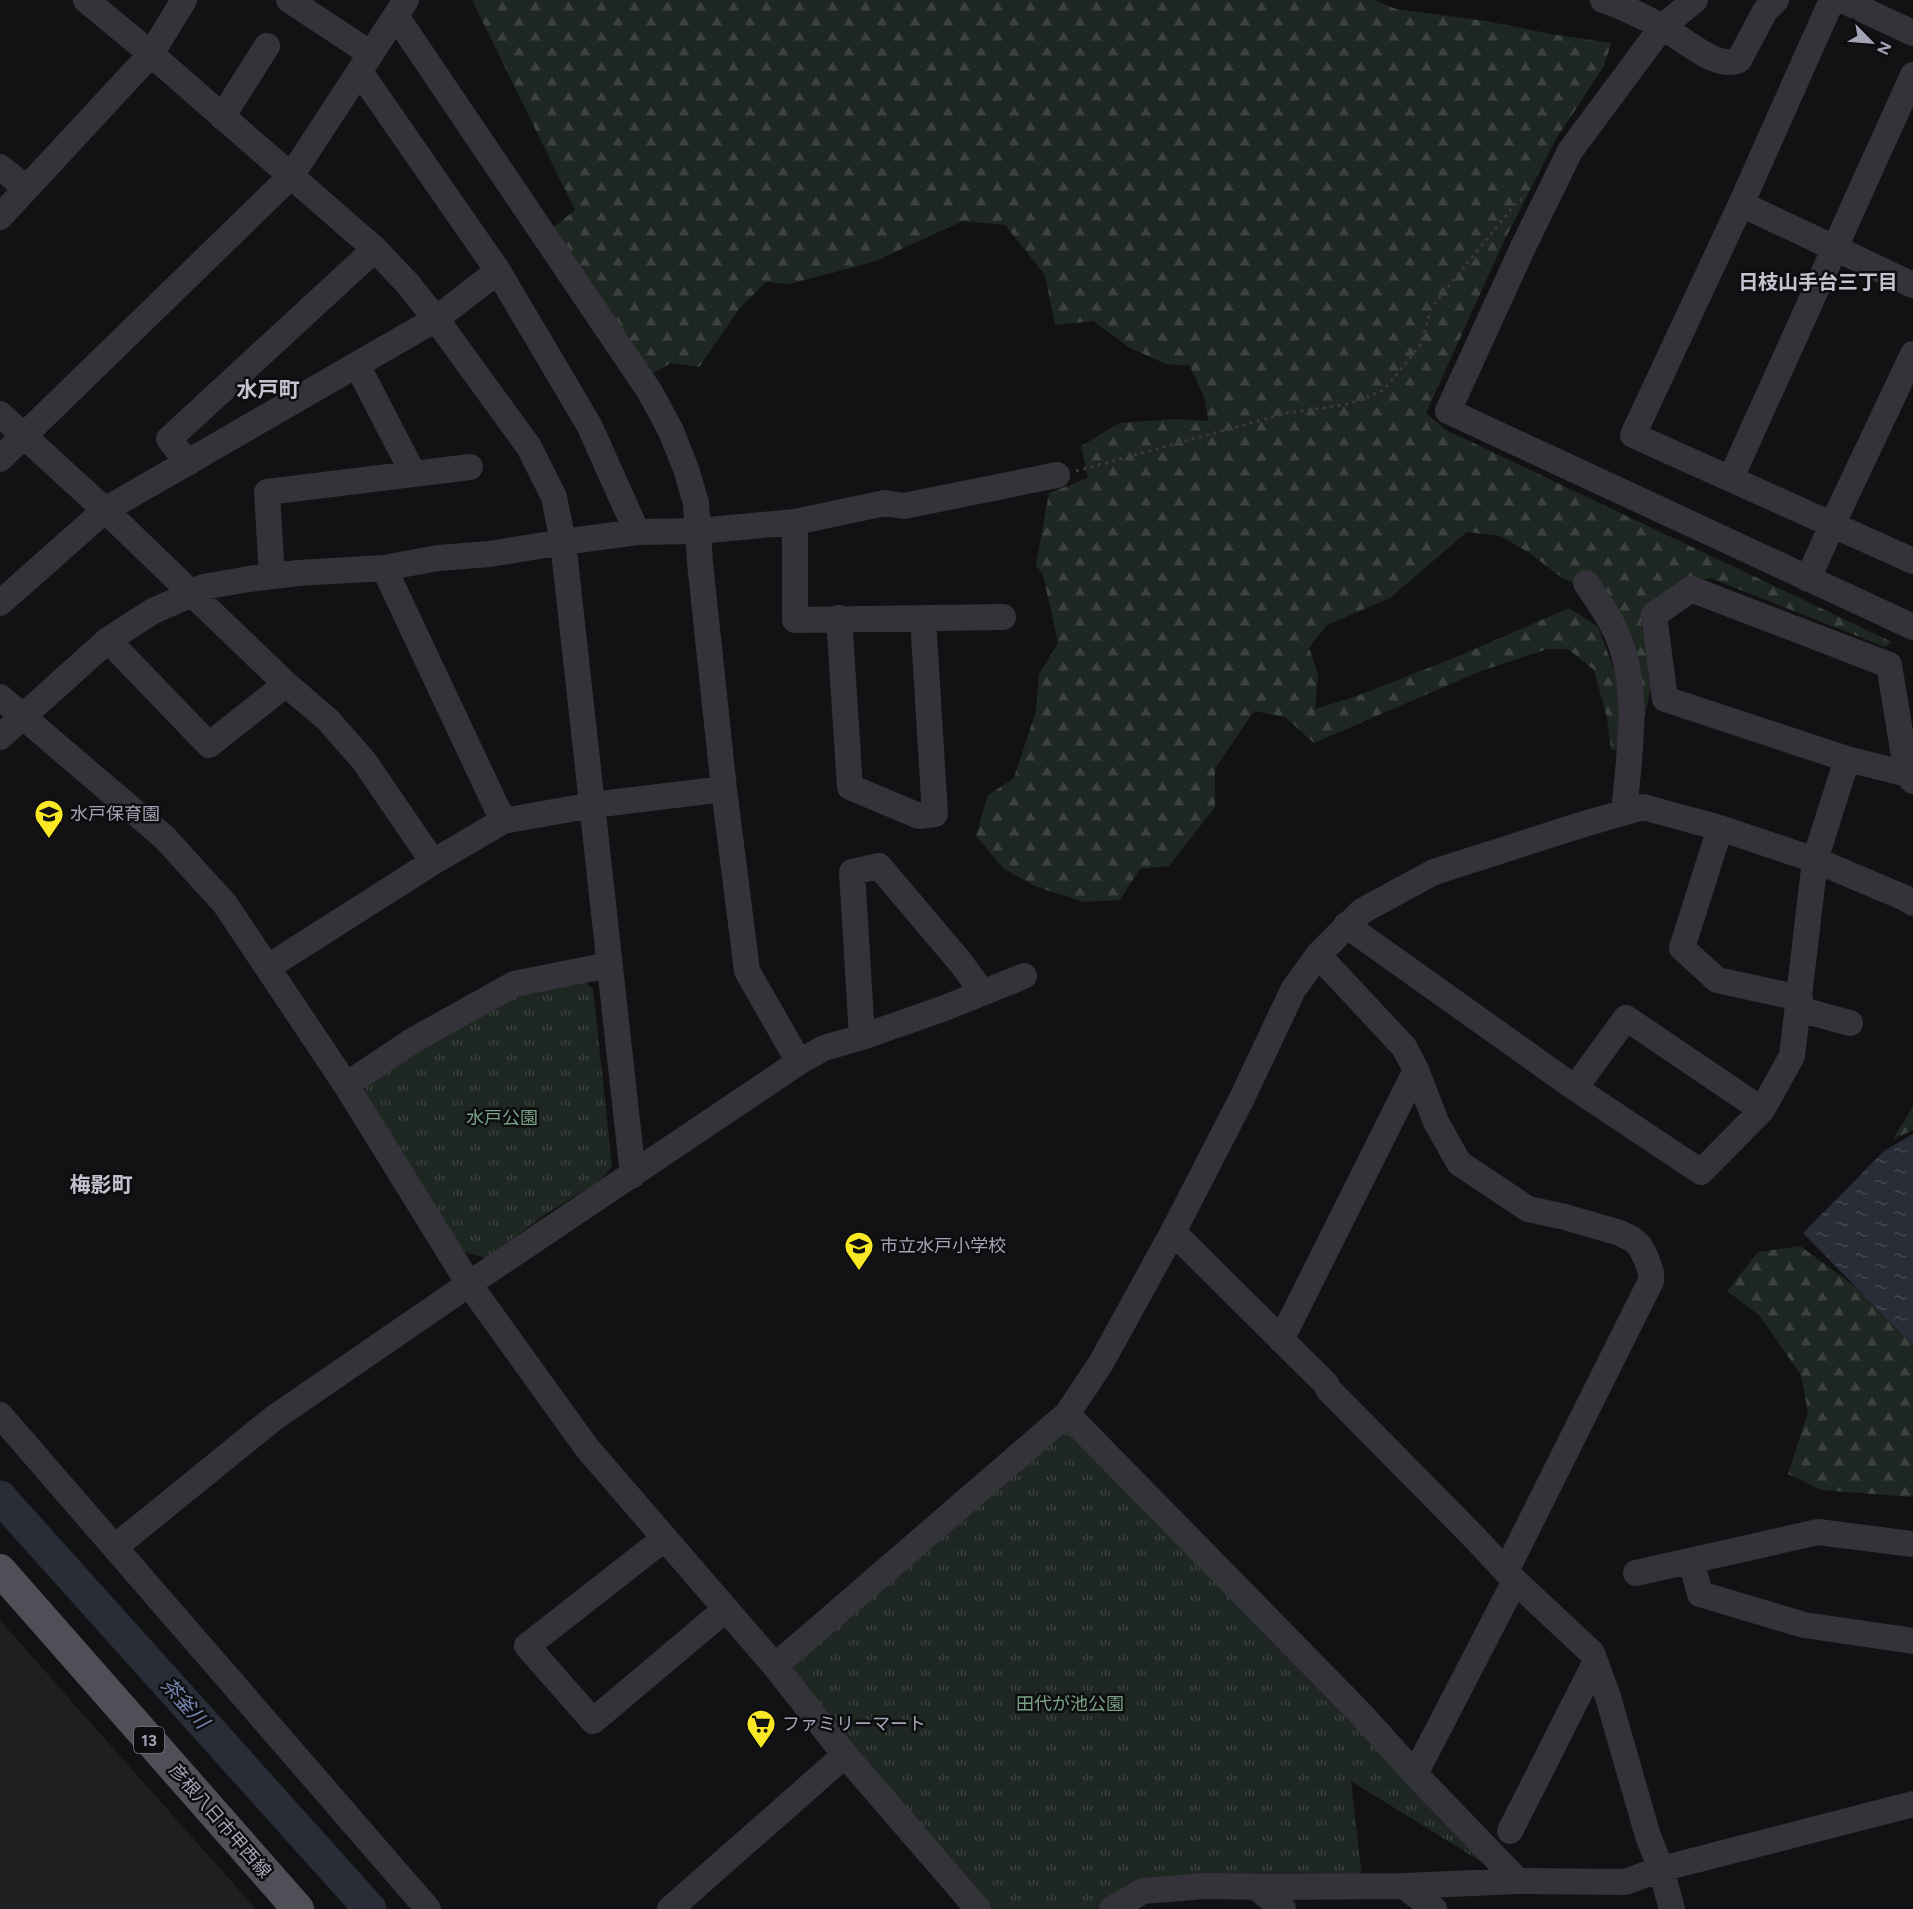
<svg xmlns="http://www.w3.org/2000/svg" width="1913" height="1909" font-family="Figtree,'Noto Sans JP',sans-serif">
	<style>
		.built { fill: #1f1e21 }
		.grass { fill: url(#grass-tufts) }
		.forest { fill: url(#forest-firs) }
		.water { fill: url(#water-ripples) }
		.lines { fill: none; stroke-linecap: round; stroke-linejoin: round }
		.river { stroke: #282d38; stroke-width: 33 }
		.path { stroke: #393940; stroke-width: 3; stroke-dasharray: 3 4.5; stroke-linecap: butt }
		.minor { stroke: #333339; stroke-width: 26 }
		.major { stroke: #4f4f58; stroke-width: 32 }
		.labels { text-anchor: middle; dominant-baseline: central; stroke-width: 5; stroke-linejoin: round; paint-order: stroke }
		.shield { fill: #0d0d0f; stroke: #767783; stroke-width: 1.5 }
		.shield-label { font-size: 16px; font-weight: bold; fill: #a3a4b5 }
		.poi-label { font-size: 18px; fill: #a3a4b5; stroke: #0d0d0f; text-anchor: start }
		.park-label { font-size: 18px; fill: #79a185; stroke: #0d0d0f }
		.street-label { font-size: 18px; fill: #a3a4b5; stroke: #0d0d0f }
		.neighbourhood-label { font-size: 20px; font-weight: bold; fill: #c4c4d1; stroke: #0d0d0f }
		.water-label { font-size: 20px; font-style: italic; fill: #7788b2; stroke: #0d0d0f }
		.quarter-label { font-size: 21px; font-weight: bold; fill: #c4c4d1; stroke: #0d0d0f }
	</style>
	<defs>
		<pattern id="grass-tufts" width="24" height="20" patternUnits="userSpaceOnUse" patternTransform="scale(1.5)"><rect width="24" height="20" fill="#1e2721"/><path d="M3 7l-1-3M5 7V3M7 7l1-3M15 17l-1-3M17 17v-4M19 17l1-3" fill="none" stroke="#3c433f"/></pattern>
		<pattern id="forest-firs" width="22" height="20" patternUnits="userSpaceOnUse" patternTransform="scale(1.5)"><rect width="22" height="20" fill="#1e2721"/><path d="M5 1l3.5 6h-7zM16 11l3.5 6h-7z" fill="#3c433f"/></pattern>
		<pattern id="water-ripples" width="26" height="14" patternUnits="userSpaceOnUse" patternTransform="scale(1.5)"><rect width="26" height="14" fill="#282d38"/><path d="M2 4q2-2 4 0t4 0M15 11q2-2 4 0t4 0" fill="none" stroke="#444853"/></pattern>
	</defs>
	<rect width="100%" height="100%" fill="#121214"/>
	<path class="built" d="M0 1620 81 1712 256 1909H0Z"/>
	<path class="grass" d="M581 978 593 989 612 1166 601 1180 546 1214 486 1258 461 1251 364 1091 370 1078 515 991Z
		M1066 1421 1501 1874 1351 1781 1362 1877 1100 1909H990L783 1667Z"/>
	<path class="forest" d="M472 0H1374L1396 9 1486 21 1551 34 1611 43 1604 66 1556 139 1506 237 1426 413 1446 430 1892 642 1885 647 1710 578 1685 584 1641 622 1653 678 1636 757 1599 592 1564 579 1528 552 1500 536 1467 532 1390 598 1327 625 1309 648 1318 674 1315 709 1354 697 1449 660 1569 608 1598 627 1620 686 1619 749 1611 750 1607 718 1594 670 1568 649H1547L1481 671 1314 743 1285 717 1254 711 1215 769V807L1169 866 1140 869 1120 900 1084 902 1037 887 1004 869 976 836 988 795 1014 778 1036 711 1039 674 1058 643 1043 575 1036 565 1049 493 1088 478 1081 446 1119 423 1175 419 1208 421 1205 399 1190 366 1166 364 1130 348 1093 321 1055 325 1045 275 1005 225 963 221 873 262 789 284 766 282 740 308 699 367 671 363 637 382 544 235 575 210Z
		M1913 1106V1130L1893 1139Z
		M1800 1246 1913 1329V1497L1821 1490 1788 1474 1808 1412 1801 1375 1759 1315 1727 1291 1758 1252Z"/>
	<path class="water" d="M1913 1134V1345L1803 1233 1884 1151Z"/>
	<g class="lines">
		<path class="river" d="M0 1497 370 1909"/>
		<path class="path" d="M1076 471 1287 413 1349 404 1384 390 1421 344 1431 308 1517 202 1522 199"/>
		<path class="minor" d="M86 0 151 54 375 249 407 283 436 319 529 447 554 497 563 542 633 1175
			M289 0 371 54
			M1603 0C1623 6 1641 16 1659 25 1679 35 1716 71 1739 60L1765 11 1776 0
			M1695 0 1662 27 1570 151 1524 245 1448 411 1913 627
			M1832 0 1741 204 1633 435 1913 561
			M1842 0 1913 33
			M396 16 650 392 671 431 686 469 696 503 700 563 724 789 747 971 799 1062
			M360 72 498 271 589 425 637 532
			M222 117 267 46
			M0 167 26 188
			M1741 204 1913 285
			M0 217 151 54 184 0
			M357 365 413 473
			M0 414 105 510 286 684 328 720 364 761 433 862
			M0 459 291 176 406 0
			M188 463 169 439 375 249
			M1731 478 1913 75
			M795 522V620L1003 617
			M384 568 503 821
			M272 576 267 492 470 467
			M1808 579 1832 525 1913 354
			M1586 583C1598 601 1611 618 1619 639 1640 693 1629 756 1624 813
			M0 603 105 510 436 319 498 271
			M839 618 850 787 919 816 935 814 923 619
			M108 640 209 745 286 684
			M0 697 165 838 225 904 346 1085 469 1284 587 1448 775 1666 845 1755 978 1909
			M0 737 108 640 153 611 192 594 203 587 249 579 298 573 384 568 438 558 490 554 563 542 637 532 698 531 795 522 885 503 904 506 1057 475
			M1907 774 1847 759 1665 699 1654 615 1691 589 1889 665 1907 774 1913 781
			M1720 828 1682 948 1717 980 1800 998
			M1346 925 1575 1088 1701 1172 1762 1110 1792 1056 1815 860 1847 759
			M1318 955 1404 1047 1416 1070 1436 1122 1459 1163 1528 1209 1565 1217 1620 1233 1632 1239 1639 1245 1646 1258 1651 1272V1281L1506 1571
			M268 967 433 862 503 821 593 805 724 789
			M1798 1009 1850 1023
			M862 1037 852 872 879 866 961 963 982 992
			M346 1085 412 1041 514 984 609 965
			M1575 1088 1626 1018 1762 1110
			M1173 1232 1326 1384 1328 1389 1475 1538 1515 1581 1592 1653 1608 1697 1648 1836 1661 1869 1672 1909
			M1281 1340 1416 1070
			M1067 1414 1360 1713 1415 1774 1518 1881
			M0 1415 428 1909
			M665 1538 527 1646 593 1721 726 1609
			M115 1547 274 1418 469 1284 799 1062 824 1048 862 1037 942 1009 1024 976
			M1691 1561 1700 1594 1804 1625 1913 1641
			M1636 1573 1818 1532 1913 1544
			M775 1666 1067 1414 1101 1363 1173 1232 1242 1098 1293 990 1318 955 1362 911 1434 872 1584 824 1643 807 1720 828 1815 860 1905 898 1913 903
			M1415 1774 1515 1581
			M1510 1831 1595 1663
			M1404 1886 1434 1909
			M1256 1887 1283 1909
			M670 1909 845 1755
			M1112 1909 1143 1891 1204 1886 1271 1887 1404 1886 1518 1881 1625 1882 1661 1869 1913 1804"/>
		<path class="major" d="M0 1570 298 1909"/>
	</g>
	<defs>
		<g id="school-pin" transform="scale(1.5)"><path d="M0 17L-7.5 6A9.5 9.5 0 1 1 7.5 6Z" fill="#fae824" stroke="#0d0d0f"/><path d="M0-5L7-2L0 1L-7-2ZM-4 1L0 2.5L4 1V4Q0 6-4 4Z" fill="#111"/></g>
		<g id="supermarket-pin" transform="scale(1.5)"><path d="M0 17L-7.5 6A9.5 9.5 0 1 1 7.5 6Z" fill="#fae824" stroke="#0d0d0f"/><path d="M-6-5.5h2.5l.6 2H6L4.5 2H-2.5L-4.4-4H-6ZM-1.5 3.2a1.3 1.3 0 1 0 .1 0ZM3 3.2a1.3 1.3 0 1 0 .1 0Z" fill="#111"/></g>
	</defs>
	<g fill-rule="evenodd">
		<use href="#school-pin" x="49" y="814"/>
		<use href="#school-pin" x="859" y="1246"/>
		<use href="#supermarket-pin" x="761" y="1724"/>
	</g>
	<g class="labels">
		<rect class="shield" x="134" y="1727" width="30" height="26" rx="4.5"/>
		<g class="shield-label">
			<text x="149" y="1740">13</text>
		</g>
		<g class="poi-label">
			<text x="70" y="814">水戸保育園</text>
			<text x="880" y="1246">市立水戸小学校</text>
			<text x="782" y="1724">ファミリーマート</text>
		</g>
		<g class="park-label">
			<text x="502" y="1118">水戸公園</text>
			<text x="1070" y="1704">田代が池公園</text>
		</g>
		<g class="street-label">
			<text transform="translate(220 1821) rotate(49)">彦根八日市甲西線</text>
		</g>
		<g class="neighbourhood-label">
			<text x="1818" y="282">日枝山手台三丁目</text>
		</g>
		<g class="water-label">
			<text transform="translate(185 1703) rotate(48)">茶釜川</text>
		</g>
		<g class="quarter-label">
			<text x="268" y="389">水戸町</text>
			<text x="101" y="1184">梅影町</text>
		</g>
	</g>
	<g transform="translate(1871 42) rotate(115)" stroke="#0d0d0f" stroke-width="4.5" paint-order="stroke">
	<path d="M0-4.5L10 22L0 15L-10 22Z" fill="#a3a4b5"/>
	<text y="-9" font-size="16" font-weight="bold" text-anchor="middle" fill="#a3a4b5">N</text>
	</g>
</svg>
